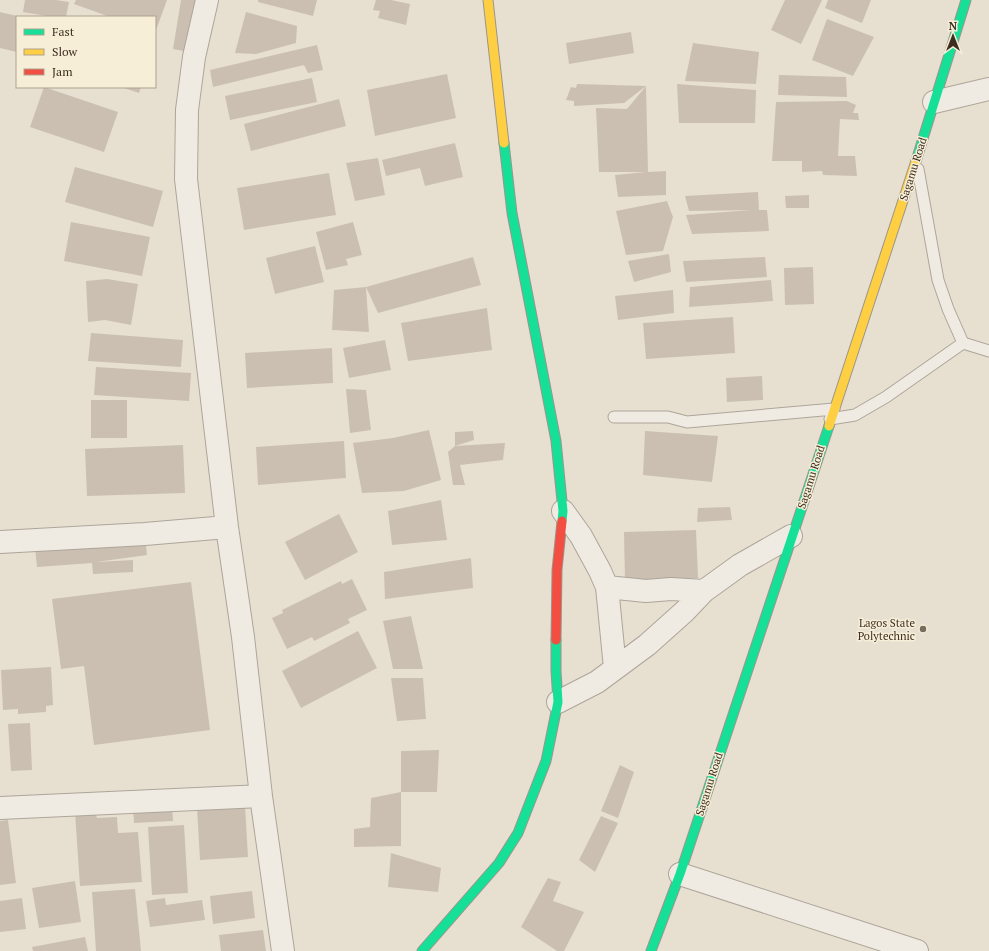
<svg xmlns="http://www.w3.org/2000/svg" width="989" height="951" font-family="'PT Serif',serif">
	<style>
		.building { fill: #cbbfb2 }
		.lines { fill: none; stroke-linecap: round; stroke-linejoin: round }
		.lane-casing { stroke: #ada599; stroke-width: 13 }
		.street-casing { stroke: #ada599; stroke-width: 24 }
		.fast-casing { stroke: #9c958a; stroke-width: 11 }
		.slow-casing { stroke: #9c958a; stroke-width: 11 }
		.jam-casing { stroke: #9c958a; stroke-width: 11 }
		.lane { stroke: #efebe3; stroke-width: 11 }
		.street { stroke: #efebe3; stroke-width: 22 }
		.fast { stroke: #16e098; stroke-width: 9 }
		.slow { stroke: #ffcf43; stroke-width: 9 }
		.jam { stroke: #f24e42; stroke-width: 9 }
		.poi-dot { fill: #786c5e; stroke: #f7eed8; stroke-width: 1.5 }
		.labels { text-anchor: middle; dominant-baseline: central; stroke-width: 3; stroke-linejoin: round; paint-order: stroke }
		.street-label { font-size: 11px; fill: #3d2e20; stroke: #f7eed8 }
		.poi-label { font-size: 11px; fill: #3d2e20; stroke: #f7eed8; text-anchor: end }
	</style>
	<rect width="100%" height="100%" fill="#e7e0d1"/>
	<path class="building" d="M25 0H56L69 2 66 17H52L23 12Z
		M76 0H167L155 33V17H110L74 4Z
		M181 0H198L189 52 173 49Z
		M258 0H317L313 16 258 2Z
		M376 0H391L410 4 406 25 378 18 380 11 373 10Z
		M785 0H822L801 44 771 30Z
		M828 0H871L862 23 825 8Z
		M0 12 17 16V52L0 48Z
		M246 12 297 26 296 43 256 54 235 53Z
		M827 19 874 37 853 76 812 60Z
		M631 32 634 53 569 64 566 43Z
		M693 43 759 52 756 84 685 81Z
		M317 45 323 70 308 73 304 65 213 87 210 70Z
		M447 74 456 118 375 136 367 90Z
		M779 75 846 77 847 97 778 95Z
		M312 78 317 102 230 120 225 96Z
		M577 84 646 86 624 103 574 106V101L566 100 571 87 576 88Z
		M677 84 756 90 755 123H679Z
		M646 86 648 172 666 171V195L618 197 615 175 646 172H599L596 108 627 109Z
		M44 87 118 112 104 152 30 127Z
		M121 87H141L139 93Z
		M339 99 346 126 251 151 244 124Z
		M847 101 856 105 853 113H858L859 120 840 119 838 156H855L857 176 823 175 822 171 802 172V161H772L776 102Z
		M455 143 463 177 425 186 420 168 386 176 382 160Z
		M378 158 385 195 355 201 346 163Z
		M75 167 163 191 153 227 65 202Z
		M329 173 336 215 244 230 237 188Z
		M758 192 759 210H767L769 231 692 234 686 215 751 210 689 211 685 196Z
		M809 195V208H786L785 196Z
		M667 201 673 217 663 251 626 255 616 211Z
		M71 222 150 237 142 276 64 261Z
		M353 222 362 255 346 259 348 265 326 270 316 232Z
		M315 246 324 282 275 294 266 258Z
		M669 254 671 272 634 282 628 261Z
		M473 257 481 285 378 313 366 287 369 332 332 330 334 290 366 287Z
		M765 257 767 277 686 282 683 261Z
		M813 267 814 304 785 305 784 268Z
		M107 279 138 284 131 325 105 320 88 322 86 281Z
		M771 280 773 301 689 307 690 287Z
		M673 290 674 313 618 320 615 296Z
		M487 308 492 350 408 361 401 323Z
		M733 317 735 353 646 359 643 323Z
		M91 333 183 340 181 367 88 361Z
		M385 340 391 370 349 378 343 348Z
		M332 348 333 383 247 388 245 353Z
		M96 367 191 373 189 401 94 395Z
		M762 376 763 400 727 402 726 378Z
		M346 389 366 390 371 430 350 433Z
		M91 400H127V438H91Z
		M429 430 441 480 404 491 362 493 353 443 393 438Z
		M473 431 474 440 455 446V432Z
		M645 431 718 436 712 482 643 475Z
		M344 441 346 478 258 485 256 447Z
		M505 443 503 460 460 465 465 485H453L448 452 455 446Z
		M183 445 185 493 87 496 85 449Z
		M441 500 447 540 392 545 388 511Z
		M730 507 732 520 697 522 698 508Z
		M339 514 358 552 305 580 285 542Z
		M696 530 698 578 625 582 624 532Z
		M145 536 147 555 96 562 133 560V572L93 574 92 563 37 567 35 548Z
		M471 558 473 588 385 599 384 572Z
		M352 579 367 610 348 619 350 623 314 641 312 637 287 649 272 618 283 613 282 610 341 581 342 584Z
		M191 582 210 730 94 745 84 666 61 669 52 599Z
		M411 616 423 669H393L383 621Z
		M358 631 377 668 301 708 282 671Z
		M51 667 53 705 46 706V712L18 714V709L3 710 1 670Z
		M391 678H423L426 719 397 721Z
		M30 723 32 770 11 771 8 724Z
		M439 750 437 792H401V846L354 847V829L370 827 371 798 401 792V751Z
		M620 765 634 772 618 818 601 811Z
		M172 806 173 821 134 823 133 808Z
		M245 806 248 857 200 860 197 808Z
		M94 810 97 818 117 817 118 833 138 832 142 882 80 886 75 812Z
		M601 816 618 823 595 872 579 860Z
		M8 820 16 883 0 885V821Z
		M184 825 188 893 152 895 148 827Z
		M391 853 441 868 438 892 388 887Z
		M548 878 561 882 553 901 584 912 564 951H557L521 927Z
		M75 881 81 922 39 928 32 888Z
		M135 889 141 951H96L92 892Z
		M252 891 255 918 213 924 210 896Z
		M22 898 26 929 0 932V901Z
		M165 898 166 905 202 900 205 920 150 927 146 901Z
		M263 930 266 951H221L219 935Z
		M85 937 88 951H33L32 947Z"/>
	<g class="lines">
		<g class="lane-casing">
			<path id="lane" d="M918 169 938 280 948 309 963 343
				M614 417H668L687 422 834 409
				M830 419 855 415 886 397 963 343 989 351"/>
		</g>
		<g class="street-casing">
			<path id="street" d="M207 0 194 57 187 110 186 179 227 527 243 637 261 796 283 951
				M934 102 989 89
				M563 511 581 536 600 571 607 587 615 668
				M0 542 145 534 227 527
				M607 587 646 591 671 589 704 591
				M558 702 597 682 647 645 685 611 704 591 740 565 791 536
				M0 808 261 796
				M680 874 917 951"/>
		</g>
		<g class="fast-casing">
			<path id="fast" d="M504 143 512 213 556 441 563 511 562 521
				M916 161 966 0
				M422 951 499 863 518 833 546 761 558 702 556 671V640
				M651 951 680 874 829 426"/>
		</g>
		<g class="slow-casing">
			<path id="slow" d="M488 0 504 143
				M829 426 916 161"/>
		</g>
		<g class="jam-casing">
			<path id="jam" d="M556 640 557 570 562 521"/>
		</g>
		<use href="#lane" class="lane"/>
		<use href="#street" class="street"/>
		<use href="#fast" class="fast"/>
		<use href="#slow" class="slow"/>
		<use href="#jam" class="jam"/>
	</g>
	<circle class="poi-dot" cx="923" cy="629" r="4"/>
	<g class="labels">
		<g class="street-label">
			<text transform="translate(913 169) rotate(-72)">Sagamu Road</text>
			<text transform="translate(811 477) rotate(-72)">Sagamu Road</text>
			<text transform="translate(709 784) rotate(-72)">Sagamu Road</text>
		</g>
		<g class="poi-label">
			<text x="915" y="623">Lagos State<tspan x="915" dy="13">Polytechnic</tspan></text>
		</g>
	</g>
	<rect x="16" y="16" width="140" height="72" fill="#f7eed8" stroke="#ada18e"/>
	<rect x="24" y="29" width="20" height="6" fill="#16e098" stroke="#ada18e"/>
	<text x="52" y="36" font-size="12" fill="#3d2e20">Fast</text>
	<rect x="24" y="49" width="20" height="6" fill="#ffcf43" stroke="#ada18e"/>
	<text x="52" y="56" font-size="12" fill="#3d2e20">Slow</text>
	<rect x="24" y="69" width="20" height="6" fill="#f24e42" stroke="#ada18e"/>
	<text x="52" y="76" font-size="12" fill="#3d2e20">Jam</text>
	<g transform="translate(953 36)" stroke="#f7eed8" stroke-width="3" paint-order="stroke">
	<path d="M0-3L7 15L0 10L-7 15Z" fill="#3d2e20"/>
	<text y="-6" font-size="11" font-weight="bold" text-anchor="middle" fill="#3d2e20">N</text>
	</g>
</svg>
